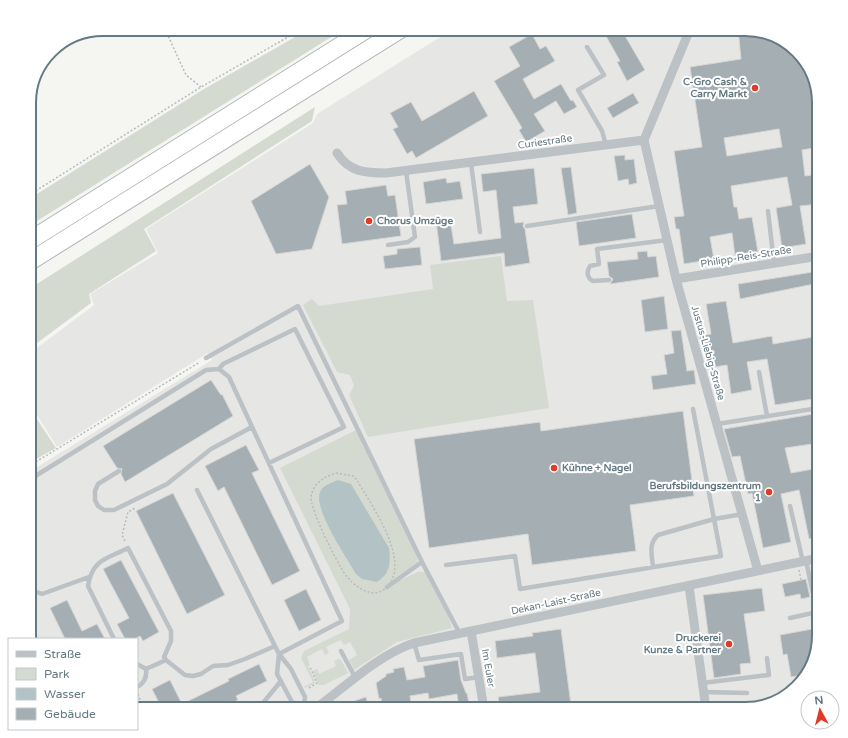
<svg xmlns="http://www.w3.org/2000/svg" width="848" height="738" font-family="'Varela Round',sans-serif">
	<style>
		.built { fill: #e6e6e5 }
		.green { fill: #d5dad1 }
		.water { fill: #b3c3c5 }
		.building { fill: #a5afb3; stroke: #d7d6d4; fill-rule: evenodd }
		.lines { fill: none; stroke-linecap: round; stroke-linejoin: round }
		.highway-casing { stroke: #afb4b7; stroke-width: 19 }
		.path { stroke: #b8bbbd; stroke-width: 1.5; stroke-dasharray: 2 2; stroke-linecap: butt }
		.lane { stroke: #bbc1c4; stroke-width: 4.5 }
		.street { stroke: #bbc1c4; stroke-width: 9 }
		.highway { stroke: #fff; stroke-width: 17 }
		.poi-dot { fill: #e03b27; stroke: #fff; stroke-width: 1.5 }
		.labels { text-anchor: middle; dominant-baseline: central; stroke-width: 4; stroke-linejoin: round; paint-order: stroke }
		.poi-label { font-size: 10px; font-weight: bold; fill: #657982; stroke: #fff; text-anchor: end }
		.street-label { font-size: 10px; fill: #657982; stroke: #fff }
		.rim { fill: none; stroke: #657982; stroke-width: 2 }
	</style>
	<rect width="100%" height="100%" fill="#f5f5f2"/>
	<path class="built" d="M453 29H746L773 35 797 50 813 74 819 103V640L798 687 774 703 745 709H137V639H29V472L212 360 208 353 57 447 29 402V354L94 305 90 294 158 253 146 229 313 123 317 114Z"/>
	<path class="green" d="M309 29H344L29 226V199L204 89Z
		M315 107 312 121 144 229 156 251 89 294 91 303 29 349V289Z
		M501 256 507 301 533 300 549 408 368 437 349 395 354 386 350 375 337 372 303 305 312 299 319 306 433 289 430 265Z
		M29 407 56 448 29 463Z
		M356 430 417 554 418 565 398 581 418 572H425L428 575 448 615 452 628 397 642 354 670 349 660 357 655 350 642 344 645 341 640 326 647 329 653 325 655 322 649 307 657 310 665 308 666 315 681 314 684 305 688 304 687 313 682 301 658 304 651 349 629 350 609 280 468Z
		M339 659 341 660 348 673 324 685H319L312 671 317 669 319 674 336 666 334 661Z"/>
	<path class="water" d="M338 480 351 484 389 548C391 563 390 574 377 582L362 579 356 574C347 558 313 509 320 492 323 485 331 483 338 480Z"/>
	<path class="building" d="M602 29H621L645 70 627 81 617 62 620 61Z
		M738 29 773 35 797 50 813 74 819 103V147L802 150 805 176 819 174V204L800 206 806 244 782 248 776 208 792 205 787 177 731 186 734 207H737L739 219 752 217 758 252 735 256 732 233 710 237 714 259 684 264 679 229H676L674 217 684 216 674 151 702 147 690 67 741 59ZM779 129 782 147 727 156 724 138Z
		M532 34 540 49 546 46 555 61 523 79 534 99 561 84 571 101 573 100 577 107 564 114 556 101 534 114 545 131 526 142 519 130 522 128 494 81 520 66 509 47Z
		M474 91 488 116 416 158 412 151 407 154 393 129 398 127 390 113 411 102 422 121Z
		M633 93 639 103 613 118 607 108Z
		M625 155V160L634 159 637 183 629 185 628 179 618 181 614 156Z
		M310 164 329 197 312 249 276 254 251 201Z
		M571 167 577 213 568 215 561 168Z
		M534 168 538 204 513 207 515 223 524 222 523 226 525 229 530 263 505 267 504 253 441 261 436 221 450 219 454 244 501 238 496 190 483 192 481 174Z
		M446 178 447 183 460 181 463 199 426 204 423 182Z
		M386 185 388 196 395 195 401 236 342 244 337 205 347 204 345 191Z
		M632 214 636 238 579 246 576 222Z
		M420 247 422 265 385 269 383 256 397 254V249Z
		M647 251 648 257 656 256 659 277 610 284 613 279 609 276 607 262 638 259 637 252Z
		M819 271V283L740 299 738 284Z
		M664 296 668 329 645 332 641 300Z
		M726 301 733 343 772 336 773 344 819 336V398L775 405 767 359 747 362 752 390 731 394 727 365 708 368 699 336 711 334 706 304Z
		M681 330 687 371 694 370 696 384 653 390 651 376 667 374 664 355 674 353 671 331Z
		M211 380 221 395 222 394 233 416 125 482 121 474 122 469 117 468 103 446Z
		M683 411 694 496 630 505 636 551 532 565 528 534 429 548 414 439 540 422 541 431Z
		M819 413V443L785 448 791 473 819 468V537L809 539 799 490 781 494 791 542 763 548 752 493 748 494 740 456 732 457 724 429Z
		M246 445 259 470 252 473 300 571 272 585 224 487 218 491 205 466Z
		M173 493 225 595 187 614 136 511Z
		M121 560 159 632 143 641 140 636 135 639H125L117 624 129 618 103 569Z
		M806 579 810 597 801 599 800 594 785 597 782 584Z
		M762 588 765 611 744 614 751 663 740 664 741 674 714 678 703 595Z
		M306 589 321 620 299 631 284 600Z
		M67 600 82 631 97 624 105 639H65L50 608Z
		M561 629 571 705 544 709H500L498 697 540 692 535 653 497 658 495 641 533 636 532 633Z
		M812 629 816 647 803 675 791 677 787 654 783 655 780 635Z
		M458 660 461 680 466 693H467L470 709H459L457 694 429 699 428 693 410 696 412 709H390L389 704 382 705 381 698 379 699 376 683 386 676V674L394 672 393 669 404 667 407 680 425 677 423 666Z
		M259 664 267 681 236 696 238 700 219 709H162L152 689 170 680 182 704 229 681 228 679Z
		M366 697 369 709H353L351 702Z"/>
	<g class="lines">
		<g class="highway-casing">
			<path id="highway" d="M29 241 367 29
				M29 262 401 29"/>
		</g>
		<path class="path" d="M165 29 186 75 201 87
			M29 195 201 87 302 29
			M29 466 200 362
			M336 473 353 476 357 480C371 505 413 562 386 588 379 594 371 594 363 590 356 586 350 581 345 574 337 563 310 509 311 497 313 483 324 477 336 473Z
			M125 541 122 535 128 512 135 508
			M799 570 801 580
			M309 688 317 683 310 667
			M138 694 143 709"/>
		<path class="lane" d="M587 47 604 75 578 90 602 131 606 145
			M471 163 480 232
			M768 211 774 263
			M527 226 659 206
			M388 245 408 242 415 237 406 171
			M609 280 593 281C587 278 586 272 590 266L599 264 597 249 667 240
			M206 358 298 306 422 562 460 634
			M219 369 223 364 295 329 344 427 269 463
			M759 372 767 416
			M693 409 714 519 743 514
			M717 424 819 408
			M119 471 98 484 95 491V500L98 506 104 510H114L167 484 211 449 252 427
			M29 480 206 370 219 369 229 377 342 621 279 654 291 669 305 697 303 709
			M197 490 279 654 277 674 292 702 302 708
			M790 506 803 562
			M446 565 515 556 520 589 721 556 714 519 658 535C648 544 652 555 653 567
			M387 587 422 562
			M29 589 42 594 89 577
			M790 618 817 612 806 561
			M114 639 88 586C92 559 107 559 128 548L171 631V641L164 657 166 660 185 675 193 676 201 674 213 666 228 665 245 659 275 646
			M414 643 419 660 461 654 465 679 479 677
			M341 651 356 679
			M137 664 146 669C147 677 145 683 137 687
			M146 669 166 660
			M702 683 769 675 767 658
			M704 692 747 693
			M258 709 281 681"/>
		<path class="street" d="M644 140 676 279 758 571
			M337 153C349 172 365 173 386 173L644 140 690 29
			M676 279 819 256
			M689 586 706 709
			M471 631 484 709
			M315 709C345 687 378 655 414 643L819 558"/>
		<use href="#highway" class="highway"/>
	</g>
	<g class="poi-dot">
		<circle cx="755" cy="88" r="4"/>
		<circle cx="369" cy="221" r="4"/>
		<circle cx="554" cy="468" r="4"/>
		<circle cx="769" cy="492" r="4"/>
		<circle cx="729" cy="644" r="4"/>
	</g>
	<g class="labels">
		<g class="poi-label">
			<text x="747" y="82">C-Gro Cash &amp;<tspan x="747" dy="12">Carry Markt</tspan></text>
			<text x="377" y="221" text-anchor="start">Chorus Umzüge</text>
			<text x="562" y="468" text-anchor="start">Kühne + Nagel</text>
			<text x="761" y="486">Berufsbildungszentrum<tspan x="761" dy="12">1</tspan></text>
			<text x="721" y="638">Druckerei<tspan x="721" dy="12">Kunze &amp; Partner</tspan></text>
		</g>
		<g class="street-label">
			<text transform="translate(545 142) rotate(-8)">Curiestraße</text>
			<text transform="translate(746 257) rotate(-9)">Philipp-Reis-Straße</text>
			<text transform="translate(708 353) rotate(74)">Justus-Liebig-Straße</text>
			<text transform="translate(556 602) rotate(-12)">Dekan-Laist-Straße</text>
			<text transform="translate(488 668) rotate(80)">Im Euler</text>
		</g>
	</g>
	<path d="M0 0H848V738H0ZM103 36H745A67 67 0 0 1 812 103V635A67 67 0 0 1 745 702H103A67 67 0 0 1 36 635V103A67 67 0 0 1 103 36Z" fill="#fff" fill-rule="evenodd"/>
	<path class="rim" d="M103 36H745A67 67 0 0 1 812 103V635A67 67 0 0 1 745 702H103A67 67 0 0 1 36 635V103A67 67 0 0 1 103 36Z"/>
	<rect x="8" y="638" width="130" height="92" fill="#ffffff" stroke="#c1c9cd"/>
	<rect x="16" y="651" width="20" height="6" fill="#bbc1c4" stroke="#c1c9cd"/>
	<text x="44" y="658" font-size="12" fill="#657982">Straße</text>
	<rect x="16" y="668" width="20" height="12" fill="#d5dad1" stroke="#c1c9cd"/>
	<text x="44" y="678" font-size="12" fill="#657982">Park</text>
	<rect x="16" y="688" width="20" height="12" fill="#b3c3c5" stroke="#c1c9cd"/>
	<text x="44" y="698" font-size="12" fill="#657982">Wasser</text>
	<rect x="16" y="708" width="20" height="12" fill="#a5afb3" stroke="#c1c9cd"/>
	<text x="44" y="718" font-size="12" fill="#657982">Gebäude</text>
	<g transform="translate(820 710) rotate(353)"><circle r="19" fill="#ffffff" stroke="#c1c9cd"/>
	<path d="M0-3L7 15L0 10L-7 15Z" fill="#e03b27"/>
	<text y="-6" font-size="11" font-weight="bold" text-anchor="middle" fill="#657982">N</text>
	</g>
</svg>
